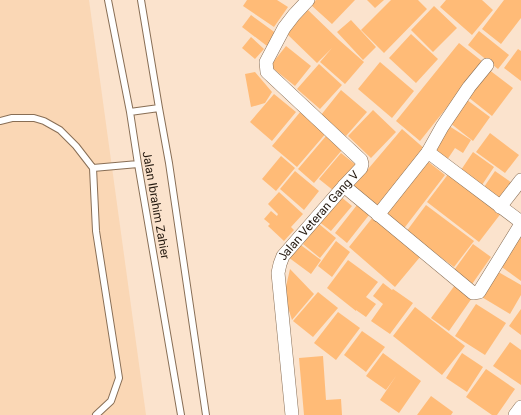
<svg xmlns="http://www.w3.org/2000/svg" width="521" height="415" font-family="Roboto,sans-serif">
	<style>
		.built { fill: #fad7b5 }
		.building { fill: #fb7 }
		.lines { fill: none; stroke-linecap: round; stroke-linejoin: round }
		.lane-casing { stroke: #886e55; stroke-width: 8 }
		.street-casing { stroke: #886e55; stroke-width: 14 }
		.lane { stroke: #fff; stroke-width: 6 }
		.street { stroke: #fff; stroke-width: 13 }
		.labels { text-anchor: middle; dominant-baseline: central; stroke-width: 3; stroke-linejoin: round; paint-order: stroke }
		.street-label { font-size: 12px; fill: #24190f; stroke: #fbe3cd }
	</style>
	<rect width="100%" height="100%" fill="#fbe3cd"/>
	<path class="built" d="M0 0H89L146 415H0Z"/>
	<path class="building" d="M247 0H277L288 7 274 27 243 6Z
		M316 0H355L332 24 311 5Z
		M367 0H384L375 8Z
		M391 0H418L427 9 384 53 361 30Z
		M446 0H482L493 10 472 35 440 7Z
		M504 0H521V18L501 44 482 29Z
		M434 6 457 28 433 52 411 30Z
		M308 10 339 40 364 62 345 84 320 62 332 48 317 63 286 33Z
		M251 15 277 34 267 46 242 27Z
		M351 20 376 47 363 60 337 32Z
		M479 31 509 55 498 69 468 45Z
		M411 34 438 59 416 83 389 58Z
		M251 37 264 49 255 59 242 48Z
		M459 43 483 62 420 141 396 121Z
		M286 46 311 66 295 86 270 66Z
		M518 49 521 51V81L504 68Z
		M380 62 414 91 392 118 358 89Z
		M319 64 342 85 320 109 297 89Z
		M488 69 513 88 492 116 468 97Z
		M255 72 272 92 265 103 251 107 245 74Z
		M341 90 367 112 346 136 321 115Z
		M274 94 296 112 272 141 250 122Z
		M467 100 490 117 473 141 450 123Z
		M373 110 396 132 371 158 348 136Z
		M301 111 327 132 297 167 272 146Z
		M446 124 471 140 463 153 455 148 447 160 433 151Z
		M402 129 426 150 376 209 352 188Z
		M490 133 519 155 505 173 476 152Z
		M326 136 342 150 314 183 298 169Z
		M473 152 494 167 482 185 461 170Z
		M341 153 356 165 334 191 319 179Z
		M281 156 295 168 276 191 262 179Z
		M426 160 445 175 402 231 383 215Z
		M295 171 319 191 304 210 280 189Z
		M495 171 512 183 501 199 484 187Z
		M449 173 502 212 479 242 427 202Z
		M279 192 303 214 291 227 294 230 284 241 268 226 270 224 264 219 271 211 277 216 278 214 268 204Z
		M340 196 352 206 331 231 318 221Z
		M357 205 369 215 347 243 335 233Z
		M426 205 474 241 454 267 406 232Z
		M373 217 420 257 395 287 349 247Z
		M319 224 336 238 320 258 303 244Z
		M521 235V281L499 265Z
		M336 241 350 252 332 277 318 266Z
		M298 243 321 260 311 274 288 257Z
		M473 244 491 257 470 287 452 273Z
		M348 260 378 282 366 297 376 304 366 317 356 310V311L327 288Z
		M290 269 314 294 292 320 284 295Z
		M495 270 521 285V295L510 314 480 296Z
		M383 283 392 290 393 289 413 303 390 334 371 321 383 304 373 296Z
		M455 285 472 298 449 331 431 318Z
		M318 292 338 308 313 337 293 321Z
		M476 304 506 323 485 355 455 336Z
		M415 307 465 346 442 375 393 336Z
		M521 309V335L509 326Z
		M338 312 360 328 336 360 314 343Z
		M362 331 385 347 366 372 344 355Z
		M510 342 521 350V385L493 366Z
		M383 353 421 381 399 413 380 400 396 376 386 390 366 376Z
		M462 353 483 367 467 392 446 378Z
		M323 356 326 400 341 399 342 415H304L299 358Z
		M486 369 515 389 497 415H492L466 397Z
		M431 396 453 412 451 415H417Z"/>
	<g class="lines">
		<g class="lane-casing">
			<path id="lane" d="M108 0 130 112 138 164 181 415
				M141 0 159 108 169 163 206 415
				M130 112 159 108
				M0 121 12 118H34L44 121 60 130 76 146 93 168 96 231 119 378 111 401 96 415
				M93 168 138 164"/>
		</g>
		<g class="street-casing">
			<g id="street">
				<path d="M428 152 521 222"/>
				<path d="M344 186 473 293 479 292 521 224"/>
				<path d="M500 207 521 180"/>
				<path d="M378 215 428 152 442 127 469 87 487 65"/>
				<path id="s1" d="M292 415 278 273 280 264 283 256 344 186 361 168 362 164 361 160 267 72 266 62 284 28 294 15 308 0"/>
				<path d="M515 415 521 407"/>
			</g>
		</g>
		<use href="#lane" class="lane"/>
		<use href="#street" class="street"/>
	</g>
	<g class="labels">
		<g class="street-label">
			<text transform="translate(156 205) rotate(80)">Jalan Ibrahim Zahier</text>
			<text stroke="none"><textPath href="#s1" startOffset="214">Jalan Veteran Gang V</textPath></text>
		</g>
	</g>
</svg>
